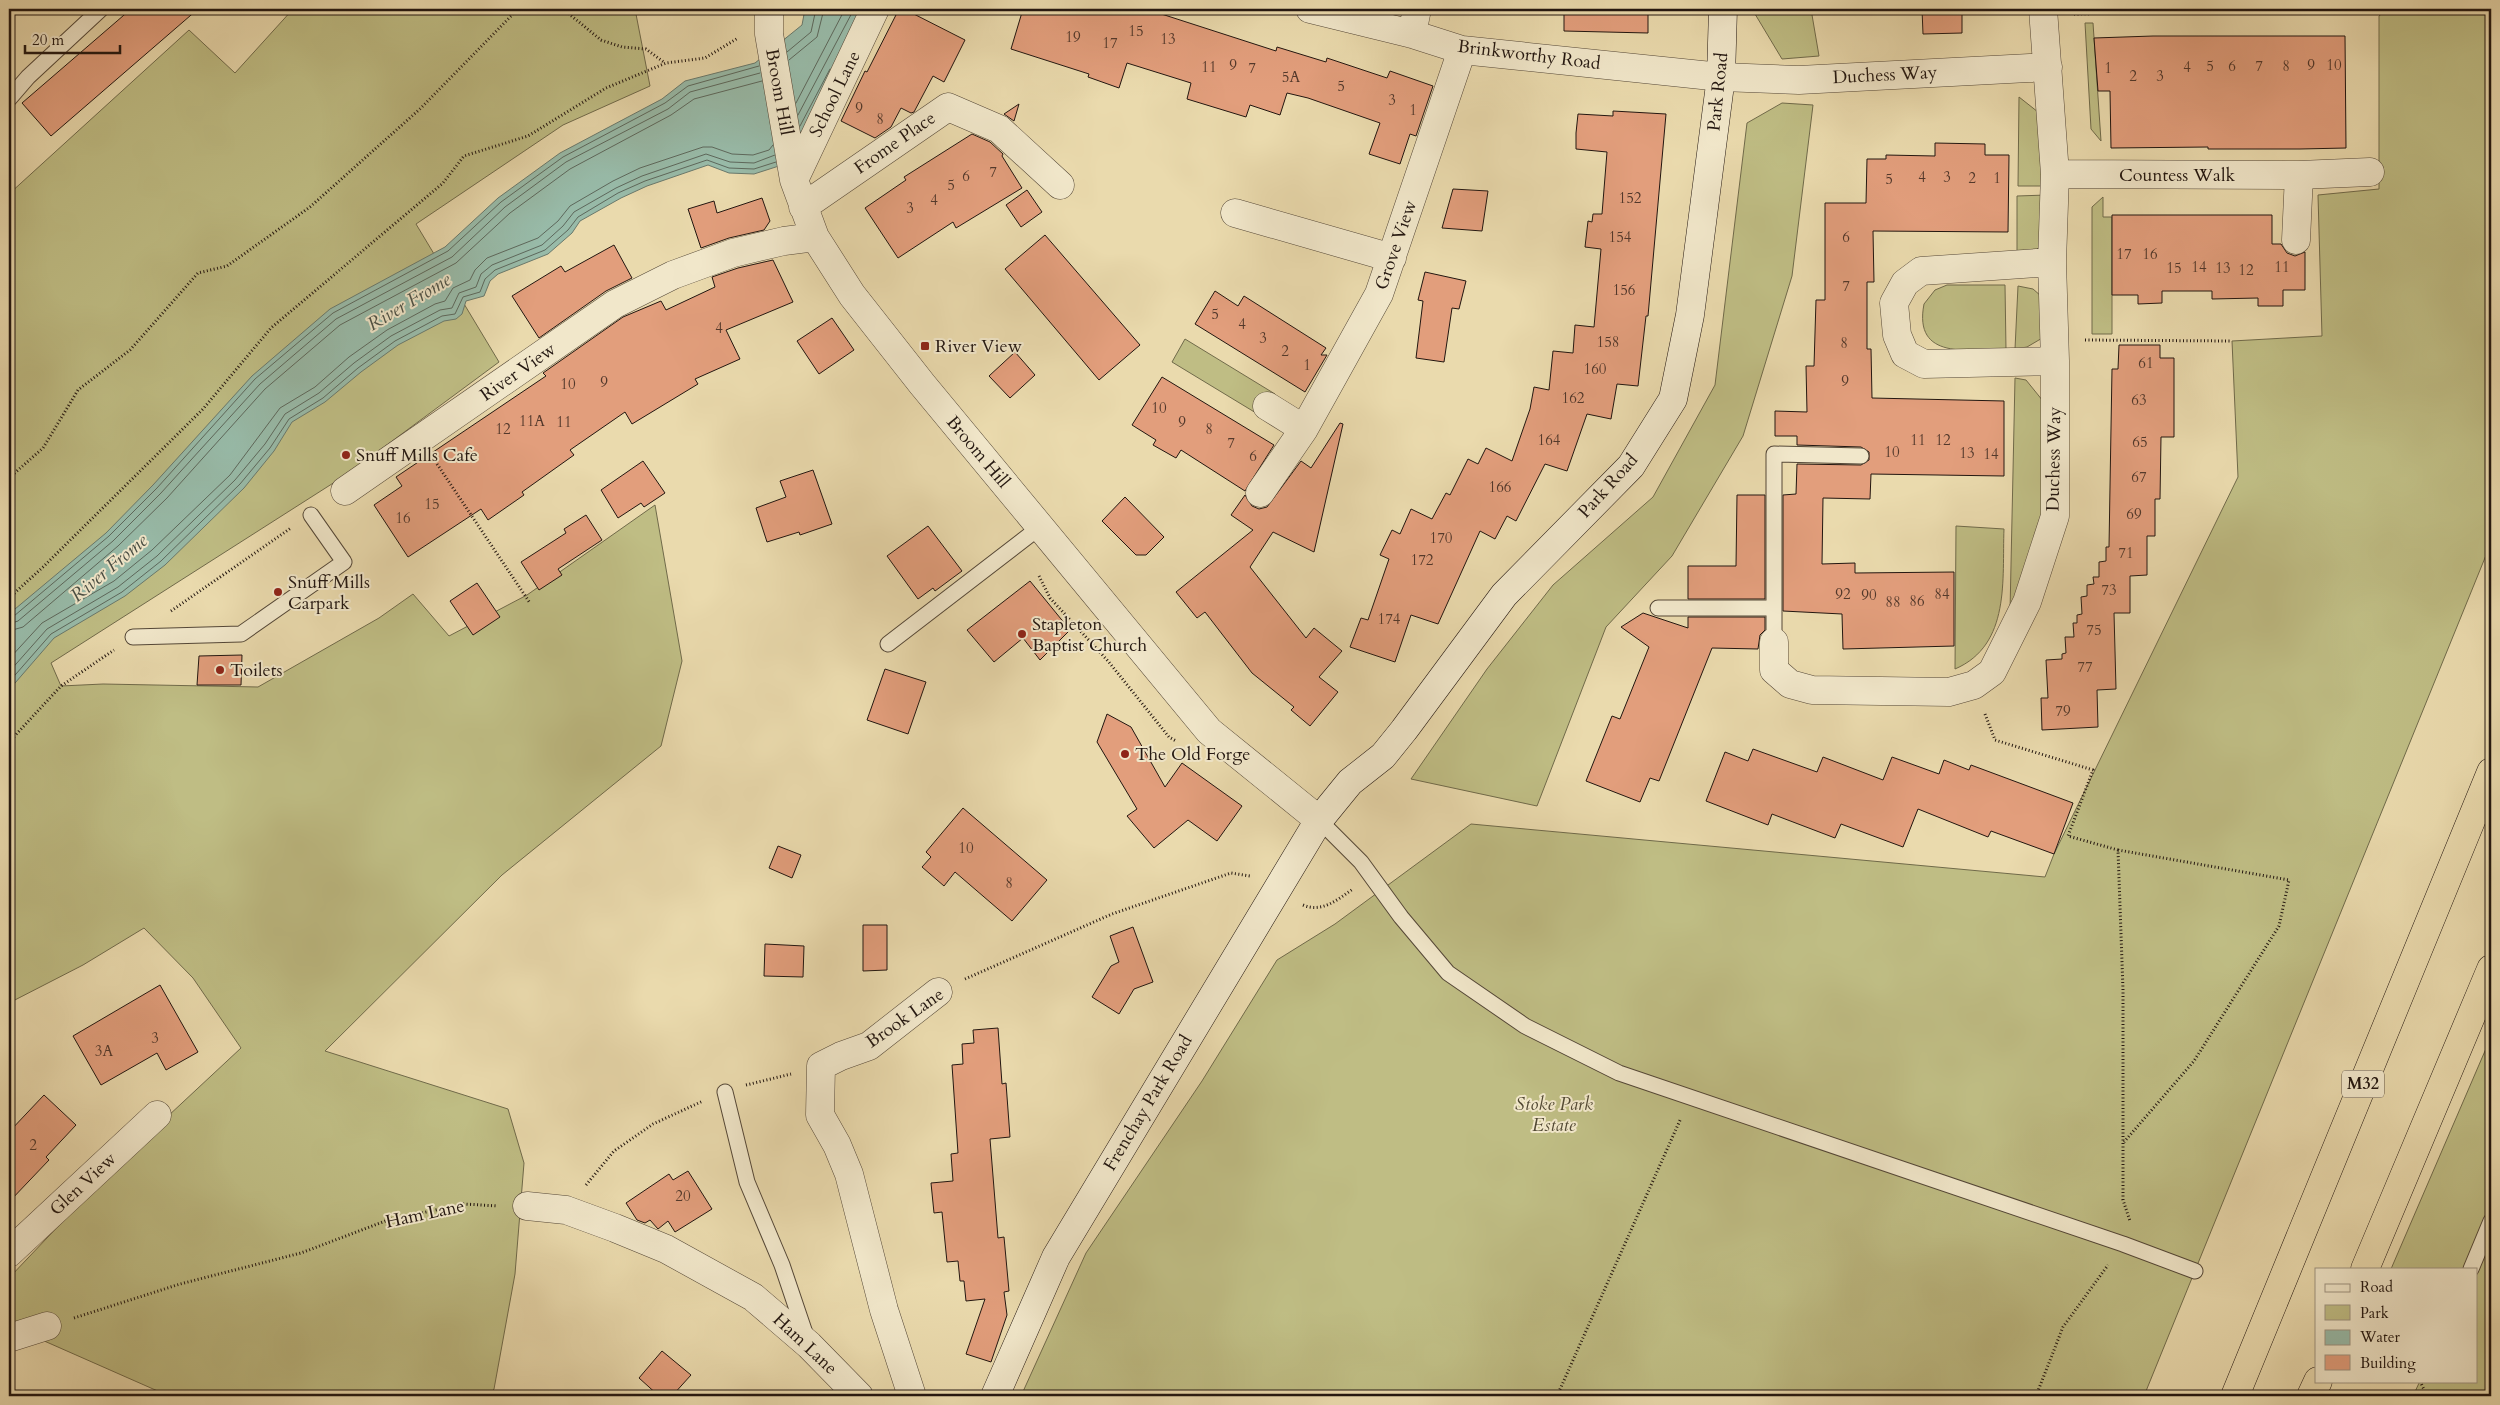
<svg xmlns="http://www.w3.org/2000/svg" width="2500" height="1405" font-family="Cardo,serif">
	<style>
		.green { fill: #bfbd84; stroke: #706a4a }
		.water { fill: #98bba9; stroke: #69796c }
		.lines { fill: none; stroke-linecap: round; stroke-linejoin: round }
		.shore { stroke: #5d685c; stroke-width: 1 }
		.building { fill: #e29e7c; stroke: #221610 }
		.service-casing { stroke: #544737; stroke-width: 17 }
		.minor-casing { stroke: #544737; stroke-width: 29 }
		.secondary-casing { stroke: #221610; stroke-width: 29 }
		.motorway-casing { stroke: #221610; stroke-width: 29 }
		.path { stroke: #221610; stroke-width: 3; stroke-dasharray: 1 2.5; stroke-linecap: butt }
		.service { stroke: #f1e7ca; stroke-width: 15 }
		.minor { stroke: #f1e7ca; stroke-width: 28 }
		.secondary { stroke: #f1e7ca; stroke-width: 28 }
		.motorway { stroke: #eadaad; stroke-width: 28 }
		.poi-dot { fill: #8f2418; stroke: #f1e7ca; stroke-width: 2 }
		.labels { text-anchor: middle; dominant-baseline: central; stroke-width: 4; stroke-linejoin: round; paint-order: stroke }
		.number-label { font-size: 15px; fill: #52382b }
		.shield { fill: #f1e7ca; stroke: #605548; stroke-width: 1 }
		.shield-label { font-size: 16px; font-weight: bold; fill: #221610 }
		.street-label { font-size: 18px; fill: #221610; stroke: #f1e7ca }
		.poi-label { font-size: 18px; fill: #221610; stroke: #f1e7ca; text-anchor: start }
		.park-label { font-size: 18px; font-style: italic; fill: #514833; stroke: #f1e7ca }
		.water-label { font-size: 19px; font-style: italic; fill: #4b5046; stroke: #f1e7ca }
	</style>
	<rect width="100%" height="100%" fill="#eadaad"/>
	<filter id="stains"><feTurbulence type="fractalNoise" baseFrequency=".004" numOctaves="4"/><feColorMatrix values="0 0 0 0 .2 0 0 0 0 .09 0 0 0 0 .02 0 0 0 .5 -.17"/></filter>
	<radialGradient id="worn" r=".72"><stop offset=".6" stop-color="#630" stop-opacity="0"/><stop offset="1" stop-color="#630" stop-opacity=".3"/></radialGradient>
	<path class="green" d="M293 9H635L650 86 563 125 416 224 499 362 349 473 51 663 61 686 103 684 258 687 379 618 413 594 449 636 527 595 655 505 682 661 661 746 502 875 325 1051 508 1109 524 1163 515 1274 494 1389 489 1396H169L42 1340 9 1349V1278L123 1158 241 1048 193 978 144 928 83 965 9 1003V194L189 30 235 73Z
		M1752 9H1811L1819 56 1782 59Z
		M2086 9H2085H2272L2266 10Z
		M2387 9H2491V543L2144 1396H1021L1086 1253 1202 1081 1277 960 1335 924 1471 824 2045 877 2054 854 2238 477 2232 341 2322 336 2318 195 2379 189V16Z
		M2085 23H2093L2101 141 2091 129Z
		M2019 97 2038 112 2047 186H2018Z
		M1782 103 1813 105 1792 276 1743 436 1672 556 1606 627 1537 806 1411 779 1487 669 1553 585 1653 497 1715 385 1747 123Z
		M2047 195 2044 242 2036 250 2017 255V196Z
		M2103 197V217H2112V334H2092V207Z
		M1947 285H2005L2006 350C1969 349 1913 361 1924 304L1935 290Z
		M2018 286 2033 289 2041 296 2044 337 2027 347 2015 349Z
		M1185 339 1275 394 1261 416 1172 362Z
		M2015 378 2026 380 2043 401 2048 504 2010 612Z
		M1956 526 2004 529C2002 579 2011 645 1955 669Z
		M2491 1037V1396H2413L2420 1381H2476V1269H2391Z"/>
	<path class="water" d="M805 9H866L797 143 782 165 754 174 729 173 708 165 647 186 621 198 580 221 572 233 548 254 498 274 490 281 484 296 466 301 462 314 456 319 444 321 398 345 361 372 325 402 292 422 274 451 244 488 165 565 125 596 54 638 9 690V614L106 533 153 485 252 376 330 309 445 247 498 198 560 153 662 99 685 81 755 63 802 25Z"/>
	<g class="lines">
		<path class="shore" d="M787 52 811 32 816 9
			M789 60 817 37 824 9
			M796 103 845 9
			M798 115 854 9
			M800 126 830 69
			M9 617 14 616 109 536 157 488 255 379 333 313 448 251 501 202 563 157 665 103 688 86 759 66
			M9 624 18 621 113 541 161 493 260 384 336 319 452 257 505 207 566 162 668 109 690 92 760 73
			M9 631 23 627 118 546 167 498 265 389 340 325 456 263 510 213 570 169 671 115 694 99 762 81
			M9 659 42 623 114 581 152 550 230 475 280 408 315 387 349 357 387 330 435 304 445 301 453 288 470 280 475 270 487 258 538 238 558 221 570 206 613 181 640 168 703 147H712L732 154 753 155 769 150 773 145
			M9 672 47 629 118 587 157 556 235 480 265 444 285 414 319 393 354 363 391 336 440 310 452 308 459 293 476 287 481 274 492 265 542 245 563 226 574 212 616 188 642 176 706 154 730 162 754 163 775 155
			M9 682 51 634 122 592 161 561 240 484 270 448 289 419 323 398 358 368 395 341 442 316 455 314 463 297 480 292 485 279 495 270 545 250 568 230 578 217 618 193 645 181 707 160 729 168 754 169 776 162"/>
	</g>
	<path class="building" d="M131 9H198L51 136 22 103Z
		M899 9H904L965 40 944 82 933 76 914 112 911 113 901 108 891 127 875 138 841 121 865 71 867 72Z
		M1023 9H1146L1276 51 1277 47 1326 62 1327 58 1387 78 1390 71 1433 86 1416 136 1410 134 1400 164 1369 154 1380 123 1308 98 1287 93 1280 115 1250 105 1246 117 1187 99 1191 83 1127 63 1119 88 1088 77 1089 74 1011 49Z
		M1564 9H1648V33L1564 31Z
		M1922 9H1962V33L1923 34Z
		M2153 36H2345L2346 148 2300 149H2208V147L2111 148 2110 91H2098L2094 38Z
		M1019 104 1014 121 1004 114Z
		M1613 111 1666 114 1648 316H1646L1638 386 1617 384 1611 419 1587 414 1567 471 1545 464 1516 521 1507 516 1495 539 1480 531 1438 624 1411 615 1395 662 1350 647 1361 618 1368 620 1389 559 1380 555 1392 530 1400 534 1411 509 1432 519 1446 493 1450 495 1468 459 1478 464 1486 448 1512 461 1530 409 1534 387 1549 390 1553 351 1573 353 1575 325 1594 327 1601 249 1585 247 1588 221 1592 222 1593 214H1602L1607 152 1576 149V133L1578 114 1613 116Z
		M972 134 990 142 1003 154 1002 156 1022 188 956 228 953 222 898 258 865 208 906 180 904 177Z
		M1935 143 1985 144V155H2009L2008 232 1873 231 1874 282H1867V349H1871L1872 398 2004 401V476L1871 474 1870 499 1823 498 1822 564 1855 563V573L1954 572V646L1843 649 1842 614 1783 611V495L1796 494 1797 464 1861 465 1869 460V452L1861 447 1797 445V436H1775V411L1807 412 1806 366H1814L1816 300H1825V203H1866L1867 159H1886V155L1935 156Z
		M1453 189 1488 191 1482 231 1442 228Z
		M1027 190 1042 212 1021 227 1006 205Z
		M762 198 770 221 764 230 729 238 701 248 688 209 714 201 717 213Z
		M2112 215H2272V244H2281L2287 253 2295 256 2305 252V290H2283V306H2258V298L2212 299V291H2162V303L2138 304V295H2112Z
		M1045 235 1140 345 1099 380 1005 269Z
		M614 245 632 278 606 291 539 338 512 296 561 266 565 272Z
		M773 260 793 302 726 330 740 359 695 379 698 384 632 424 625 412 570 450 574 455 522 492 524 495 488 520 481 509 408 557 374 505 402 486 396 477 546 376 543 373 623 317 661 301 666 310 715 287 712 277 738 268Z
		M1425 272 1466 281 1459 309 1452 308 1444 362 1416 358 1423 301 1418 300Z
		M1215 291 1238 306 1244 296 1326 348 1321 355H1327L1305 392 1195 324Z
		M832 318 854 350 819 374 797 341Z
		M2119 345H2160V358H2174V437H2161L2160 499H2155V536H2147V575L2130 576V613H2114L2116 689 2097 690 2098 727 2042 730 2041 698H2048L2046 660 2062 659V654L2066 653 2065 637H2074L2073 623H2077V615L2082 614 2081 597 2087 596V585L2094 584 2093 577H2099V562L2106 561V547H2109L2112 369H2118Z
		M1015 352 1035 375 1010 398 989 376Z
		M1162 377 1274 445 1245 491 1181 450 1176 458 1153 445 1156 440 1132 425Z
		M1340 423 1343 424 1314 552 1273 532 1250 567 1306 638 1314 628 1342 651 1319 677 1338 692 1310 726 1291 710 1294 707 1252 673 1205 612 1197 618 1176 592 1253 530 1231 515 1245 495 1252 506 1259 509 1267 507 1301 461 1311 468Z
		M643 461 665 493 644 507 641 503 618 518 601 490Z
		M813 470 832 524 800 535 799 532 767 542 756 508 786 497 780 481Z
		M1737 495H1765V599H1688V566H1736Z
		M1125 497 1164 537 1146 555H1136L1102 521Z
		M586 515 602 540 558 569 562 575 539 590 521 562 566 533 564 529Z
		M928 526 962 571 935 591 933 588 918 599 887 556Z
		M1030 581 1070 630 1040 660 1023 638 994 662 967 630Z
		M477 583 500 617 473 635 450 601Z
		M1643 613 1688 628V617H1765V630L1760 635 1758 649 1712 648 1659 781 1650 778 1640 802 1586 781 1612 716 1620 719 1649 647 1621 627Z
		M242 655 241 685H197L199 656Z
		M885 669 926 682 908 734 867 720Z
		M1107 714 1131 727 1165 787 1182 763 1242 806 1217 841 1188 820 1154 848 1127 816 1137 809 1097 742Z
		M1753 749 1817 772 1823 757 1883 780 1892 757 1939 774 1944 760 1969 770 1971 765 2073 803 2054 854 1991 831 1988 837 1918 809 1903 847 1841 824 1835 838 1772 814 1768 825 1706 801 1725 752 1748 761Z
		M963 808 1047 880 1012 921 955 872 944 886 922 867 931 857 926 852Z
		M778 846 801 855 792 878 769 868Z
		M863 925H887V970L863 971Z
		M1133 927 1153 982 1134 989 1119 1014 1092 997 1111 966 1119 962 1110 936Z
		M765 944 804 946 803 977 764 976Z
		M160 985 198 1052 166 1070 157 1053 101 1085 73 1036Z
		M998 1028 1002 1084 1006 1083 1010 1137 990 1139 998 1238 1004 1237 1009 1291 1004 1292 1007 1315 991 1362 966 1354 985 1299 966 1301 964 1281H960L958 1261 947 1262 942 1212 934 1213 931 1183 953 1181 951 1154 958 1153 952 1065 963 1064 962 1044 974 1043 973 1030Z
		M44 1095 76 1125 46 1157 49 1160 9 1202V1132Z
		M688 1171 712 1209 675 1232 668 1221 658 1229 650 1220 645 1223 637 1220 626 1203 669 1174 673 1180Z
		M662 1351 691 1375 672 1396H659L639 1378Z"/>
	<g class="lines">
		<g class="service-casing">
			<path id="service" d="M9 99 28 77 101 9
				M1658 608H1774
				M133 637 241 634 344 562 311 515
				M1774 642V454L1861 456
				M888 644 1040 527
				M1319 820 1361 862 1401 917 1448 973 1525 1026 1619 1073 2123 1244 2195 1271
				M725 1092 747 1182 782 1265 807 1339
				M2471 1269 2491 1221"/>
		</g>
		<g class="minor-casing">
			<path id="minor" d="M769 9V34L794 180 815 237 852 295 922 384 1209 731 1319 820
				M1310 9 1412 34 1462 50 1721 77 1799 80 2048 67
				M1412 34 1417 9
				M2055 174 2299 175 2370 172
				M794 180 875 9
				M803 207 948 107 999 129 1060 185
				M1235 213 1392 258
				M2296 240 2299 175
				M2052 262 1921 271 1905 283 1894 303 1897 335 1905 354 1924 364 2055 361
				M1267 406 1304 429
				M345 491 615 304 673 275 733 253 784 241 815 237
				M1260 493 1304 429 1379 294 1462 50
				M1774 642V670L1790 684 1812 690 1949 692 1974 685 1992 672 2027 602 2055 516V361L2052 262 2055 174 2043 9
				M527 1206 566 1210 615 1228 666 1249 753 1297 809 1345 859 1396
				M9 1253 157 1115
				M9 1338 47 1326
				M912 1396 884 1310 849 1174 837 1145 820 1115 821 1066 841 1056 869 1046 938 992"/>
		</g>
		<g class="secondary-casing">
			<path id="secondary" d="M995 1396 1056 1257 1319 820 1350 782 1383 756 1404 730 1504 595 1631 466 1673 399 1690 315 1721 77 1723 9"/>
		</g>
		<g class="motorway-casing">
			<path id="motorway" d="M2365 1269 2491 969
				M2235 1396 2491 772
				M2311 1396 2318 1381"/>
		</g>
		<path class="path" d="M563 9 601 40 622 47 646 49 665 63
			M2074 14 2279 9
			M2085 340 2232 341
			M437 464 530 603
			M9 478 43 448 78 390 130 350 198 273 227 266 310 207 421 108 518 9
			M1039 576 1050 598 1108 661 1169 737 1176 741
			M9 598 43 567 203 409 271 328 443 183 464 156 528 136 606 88 666 63 705 58 738 38
			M171 611 291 528
			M1985 714 1995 740 2093 770 2068 836 2118 850 2123 990V1200L2130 1221
			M9 742 61 686 114 650
			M2118 850 2289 880 2279 926 2194 1061 2124 1142
			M1303 905C1322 913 1337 900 1353 889
			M965 979 1112 914 1231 873 1250 876
			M746 1085 791 1074
			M586 1185 614 1151 653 1124 703 1101
			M74 1318 180 1284 301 1253 388 1220 464 1204 498 1206
			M2420 1381 2427 1396
			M1557 1396 1681 1118
			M2036 1396 2063 1327 2108 1265"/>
		<use href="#service" class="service"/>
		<use href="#minor" class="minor"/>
		<use href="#secondary" class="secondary"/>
		<use href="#motorway" class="motorway"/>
	</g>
	<g class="poi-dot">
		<rect x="920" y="341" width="10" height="10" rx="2.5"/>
		<circle cx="346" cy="455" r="5"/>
		<circle cx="278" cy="592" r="5"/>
		<circle cx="1022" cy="634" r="5"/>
		<circle cx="220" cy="670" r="5"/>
		<circle cx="1125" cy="754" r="5"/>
	</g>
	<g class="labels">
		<g class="number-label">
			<text x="1136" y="31">15</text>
			<text x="1073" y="37">19</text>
			<text x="1168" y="39">13</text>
			<text x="1110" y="43">17</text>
			<text x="1233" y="65">9</text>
			<text x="2311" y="65">9</text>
			<text x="2334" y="65">10</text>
			<text x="2210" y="66">5</text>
			<text x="2232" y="66">6</text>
			<text x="2259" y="66">7</text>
			<text x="2286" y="66">8</text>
			<text x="1209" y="67">11</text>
			<text x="2187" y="67">4</text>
			<text x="1252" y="68">7</text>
			<text x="2108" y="68">1</text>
			<text x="2133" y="76">2</text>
			<text x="2160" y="76">3</text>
			<text x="1291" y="77">5A</text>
			<text x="1341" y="86">5</text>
			<text x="1392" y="100">3</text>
			<text x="859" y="108">9</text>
			<text x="1413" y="110">1</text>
			<text x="880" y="119">8</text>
			<text x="993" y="172">7</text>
			<text x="966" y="176">6</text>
			<text x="1922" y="177">4</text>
			<text x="1947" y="177">3</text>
			<text x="1972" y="178">2</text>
			<text x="1997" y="178">1</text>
			<text x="1889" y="179">5</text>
			<text x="951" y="185">5</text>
			<text x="1630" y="198">152</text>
			<text x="934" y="200">4</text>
			<text x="910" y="208">3</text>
			<text x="1620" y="237">154</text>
			<text x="1846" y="237">6</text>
			<text x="2124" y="254">17</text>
			<text x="2150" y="254">16</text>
			<text x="2199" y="267">14</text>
			<text x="2282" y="267">11</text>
			<text x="2174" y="268">15</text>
			<text x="2223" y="268">13</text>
			<text x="2246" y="270">12</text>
			<text x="1846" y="286">7</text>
			<text x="1624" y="290">156</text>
			<text x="1215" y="314">5</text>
			<text x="1242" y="324">4</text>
			<text x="719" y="328">4</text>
			<text x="1263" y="338">3</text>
			<text x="1608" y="342">158</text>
			<text x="1844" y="343">8</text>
			<text x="1285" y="351">2</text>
			<text x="2146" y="363">61</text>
			<text x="1307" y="365">1</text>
			<text x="1595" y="369">160</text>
			<text x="1845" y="381">9</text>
			<text x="604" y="382">9</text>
			<text x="568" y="384">10</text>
			<text x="1573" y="398">162</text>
			<text x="2139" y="400">63</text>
			<text x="1159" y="408">10</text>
			<text x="532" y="421">11A</text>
			<text x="564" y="422">11</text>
			<text x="1182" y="422">9</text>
			<text x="503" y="429">12</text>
			<text x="1209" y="429">8</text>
			<text x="1549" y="440">164</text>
			<text x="1918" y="440">11</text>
			<text x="1943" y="440">12</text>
			<text x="2140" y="442">65</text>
			<text x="1231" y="443">7</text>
			<text x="1892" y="452">10</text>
			<text x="1967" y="453">13</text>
			<text x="1991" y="454">14</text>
			<text x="1253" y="456">6</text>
			<text x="2139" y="477">67</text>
			<text x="1500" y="487">166</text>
			<text x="432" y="504">15</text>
			<text x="2134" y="514">69</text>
			<text x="403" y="518">16</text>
			<text x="1441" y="538">170</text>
			<text x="2126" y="553">71</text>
			<text x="1422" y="560">172</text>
			<text x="2109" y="590">73</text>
			<text x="1843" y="594">92</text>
			<text x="1942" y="594">84</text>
			<text x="1869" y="595">90</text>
			<text x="1917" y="601">86</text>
			<text x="1893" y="602">88</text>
			<text x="1389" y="619">174</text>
			<text x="2094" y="630">75</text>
			<text x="2085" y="667">77</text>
			<text x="2063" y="711">79</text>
			<text x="966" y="848">10</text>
			<text x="1009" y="883">8</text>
			<text x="155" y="1038">3</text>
			<text x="104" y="1051">3A</text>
			<text x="33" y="1145">2</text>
			<text x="683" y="1196">20</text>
		</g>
		<rect class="shield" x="2342" y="1070.5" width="42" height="27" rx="4"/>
		<g class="shield-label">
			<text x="2363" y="1084">M32</text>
		</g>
		<g class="street-label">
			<text transform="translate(1529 55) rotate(7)">Brinkworthy Road</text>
			<text transform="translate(1885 75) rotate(-3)">Duchess Way</text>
			<text transform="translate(779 92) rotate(80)">Broom Hill</text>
			<text transform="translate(1718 92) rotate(-84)">Park Road</text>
			<text transform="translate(835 94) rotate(-64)">School Lane</text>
			<text transform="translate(895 143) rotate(-35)">Frome Place</text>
			<text x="2177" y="175">Countess Walk</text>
			<text transform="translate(1396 245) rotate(-71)">Grove View</text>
			<text transform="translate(518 372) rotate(-35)">River View</text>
			<text transform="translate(978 452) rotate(50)">Broom Hill</text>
			<text transform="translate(2054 459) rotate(-89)">Duchess Way</text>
			<text transform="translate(1608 486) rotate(-48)">Park Road</text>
			<text transform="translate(905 1018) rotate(-35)">Brook Lane</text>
			<text transform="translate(1148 1103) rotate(-59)">Frenchay Park Road</text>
			<text transform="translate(83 1184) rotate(-43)">Glen View</text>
			<text transform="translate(425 1214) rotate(-12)">Ham Lane</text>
			<text transform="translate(805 1344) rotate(43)">Ham Lane</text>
		</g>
		<g class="poi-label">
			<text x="935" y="346">River View</text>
			<text x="356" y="455">Snuff Mills Cafe</text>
			<text x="288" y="582">Snuff Mills<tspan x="288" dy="21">Carpark</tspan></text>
			<text x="1032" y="624">Stapleton<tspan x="1032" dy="21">Baptist Church</tspan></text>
			<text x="230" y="670">Toilets</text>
			<text x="1135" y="754">The Old Forge</text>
		</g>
		<g class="park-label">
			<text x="1554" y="1104">Stoke Park<tspan x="1554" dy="21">Estate</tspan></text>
		</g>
		<g class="water-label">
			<text transform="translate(409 302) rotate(-31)">River Frome</text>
			<text transform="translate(109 568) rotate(-40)">River Frome</text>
		</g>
	</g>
	<rect width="2500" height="1405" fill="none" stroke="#eadaad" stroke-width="30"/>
	<rect x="10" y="10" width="2480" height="1385" fill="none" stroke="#221610" stroke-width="2.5"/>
	<rect x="15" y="15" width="2470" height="1375" fill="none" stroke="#221610"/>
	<rect x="2315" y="1268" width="162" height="115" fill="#f1e7ca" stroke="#9e9380"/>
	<rect x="2325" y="1284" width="25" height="8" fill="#f1e7ca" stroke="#9e9380"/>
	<text x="2360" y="1292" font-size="15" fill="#221610">Road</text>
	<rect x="2325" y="1305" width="25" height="15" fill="#bfbd84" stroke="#9e9380"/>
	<text x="2360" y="1318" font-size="15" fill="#221610">Park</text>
	<rect x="2325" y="1330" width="25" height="15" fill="#98bba9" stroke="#9e9380"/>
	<text x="2360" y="1342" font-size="15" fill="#221610">Water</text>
	<rect x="2325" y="1355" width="25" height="15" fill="#e29e7c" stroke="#9e9380"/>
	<text x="2360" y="1368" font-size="15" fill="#221610">Building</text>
	<path d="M25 45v8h95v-8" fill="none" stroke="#221610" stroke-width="2.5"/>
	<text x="32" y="45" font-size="15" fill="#221610" stroke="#f1e7ca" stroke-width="4" paint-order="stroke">20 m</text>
	<rect width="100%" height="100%" filter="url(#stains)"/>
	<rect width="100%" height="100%" fill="url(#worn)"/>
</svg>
